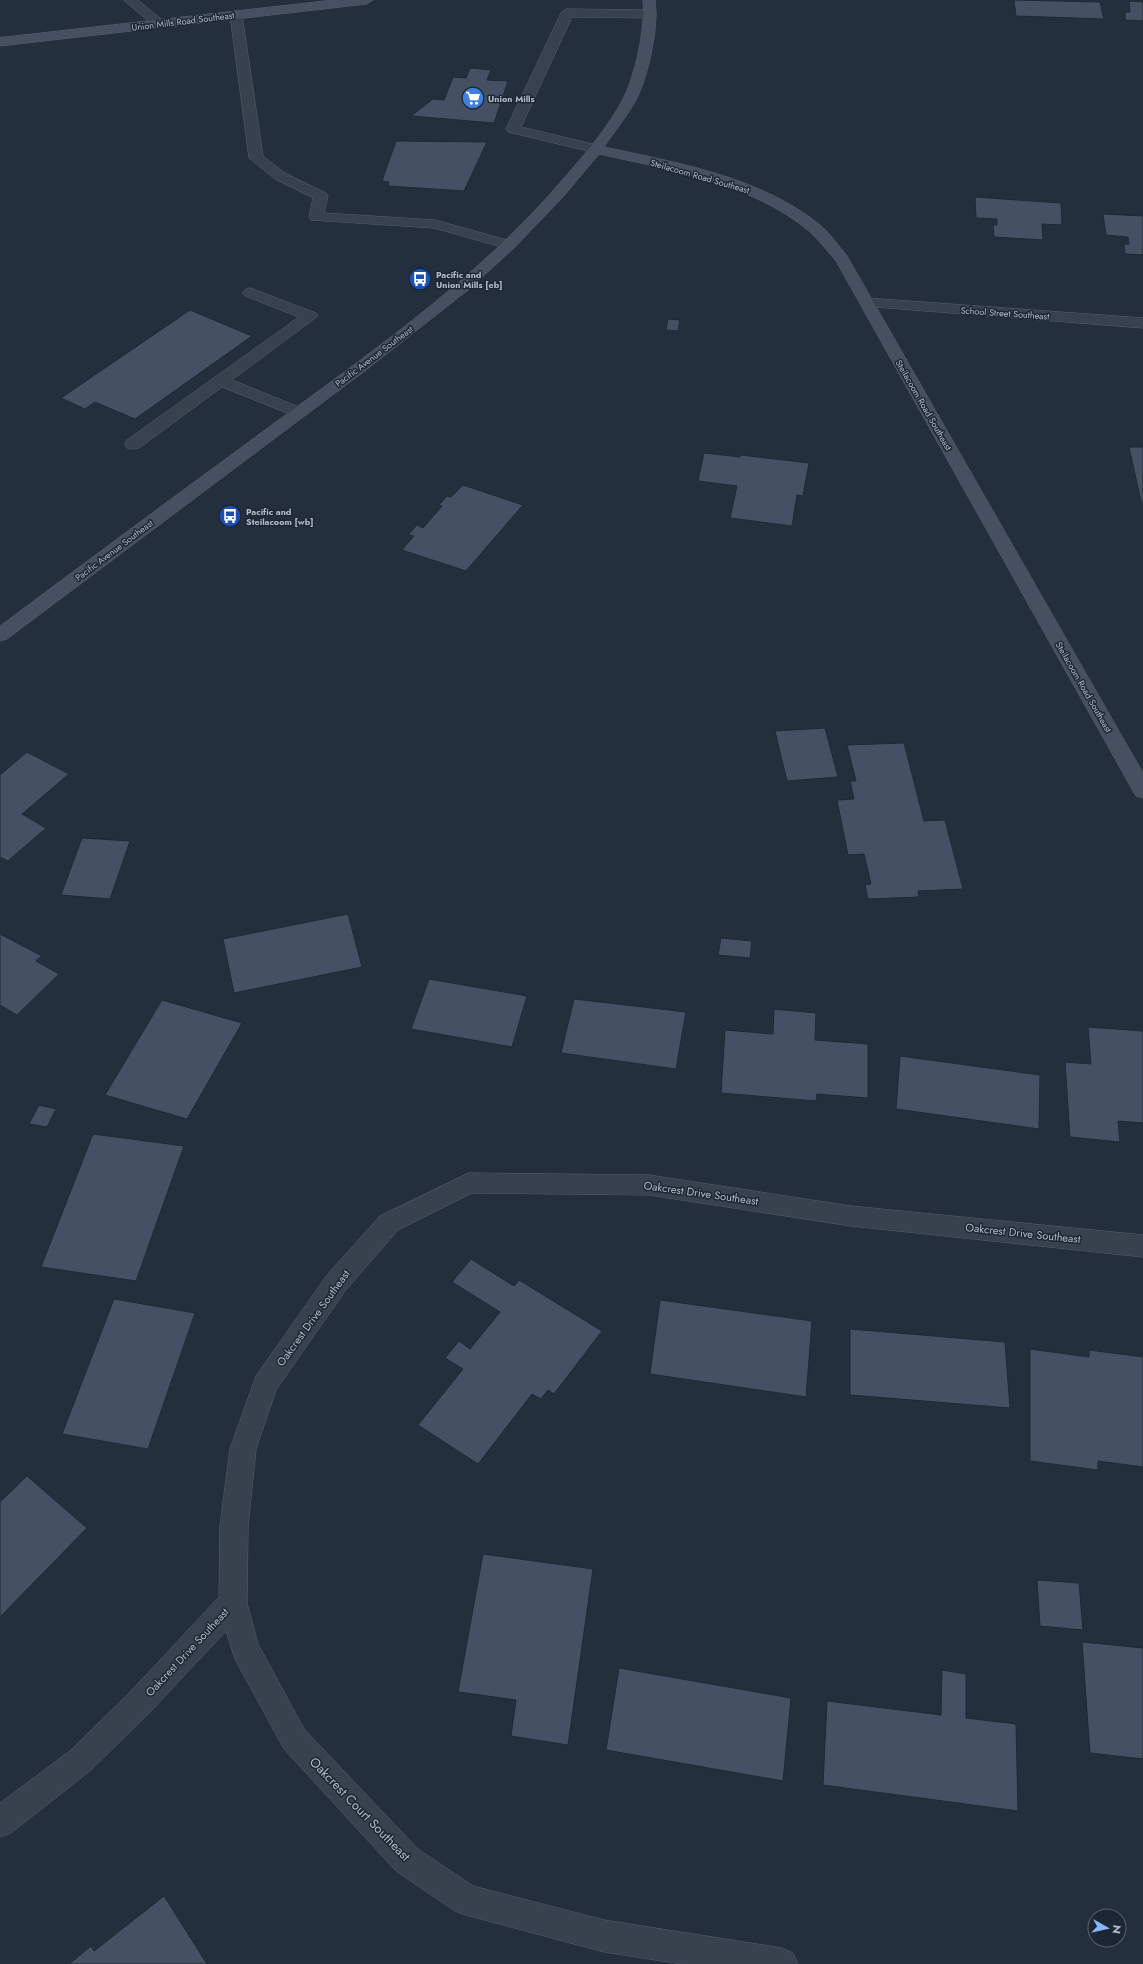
<svg xmlns="http://www.w3.org/2000/svg" width="1143" height="1964" font-family="Jost,sans-serif">
	<style>
		.building { fill: #455162; stroke: #1f2835 }
		.lines { fill: none; stroke-linecap: round; stroke-linejoin: round }
		.lane-casing { stroke: #565f6c; stroke-width: 1 }
		.street-casing { stroke: #565f6c; stroke-width: 1 }
		.secondary-casing { stroke: #565f6c; stroke-width: 1 }
		.lane { fill: #38414e; fill-rule: evenodd }
		.street { fill: #38414e; fill-rule: evenodd }
		.secondary { fill: #465061; fill-rule: evenodd }
		.labels { text-anchor: middle; dominant-baseline: central; stroke-width: 3; stroke-linejoin: round; paint-order: stroke }
		.far-street-label { font-size: 9px; fill: #b4bcc9; stroke: #1d2633 }
		.far-poi-label { font-size: 9px; font-weight: bold; fill: #b4bcc9; stroke: #1d2633; text-anchor: start }
		.street-label { font-size: 11px; fill: #b4bcc9; stroke: #1d2633 }
		.near-street-label { font-size: 13px; fill: #b4bcc9; stroke: #1d2633 }
	</style>
	<rect width="100%" height="100%" fill="#242f3e"/>
	<path class="building" d="M1014 0 1100 2 1104 19 1016 16Z
		M1129 1 1143 2V21L1125 20V12H1130Z
		M470 68 491 70 487 80 508 81 494 123 411 116 433 99 444 100 453 77 466 78Z
		M396 141 487 142 464 191 388 186 389 182 382 181Z
		M975 197 1061 203 1062 225 1042 224 1043 240 994 237 993 225H997V219L976 218Z
		M1103 214 1143 216V255L1125 254 1124 244H1129L1128 237 1106 235Z
		M190 310 252 336 135 419 95 402 85 409 61 398Z
		M668 319 680 320 678 331 666 330Z
		M1129 447H1143V506H1142Z
		M704 453 740 457V455L809 463 803 496 797 495 792 526 730 518 737 486 698 481Z
		M463 485 523 505 466 571 402 550 414 536 408 535 417 525 423 528 442 506 439 505 447 496 451 497Z
		M825 728 838 777 787 781 775 731Z
		M904 743 924 821 945 820 963 889 918 891 919 897 868 899 865 885 871 884 864 854 848 855 837 800 854 799 850 781H856L847 745Z
		M27 752 69 774 22 814 46 828 8 861 0 857V775Z
		M82 838 130 841 110 899 61 895Z
		M348 914 362 967 234 993 223 939Z
		M0 934 42 956 36 961 59 974 17 1015 0 1005Z
		M721 938 752 941 750 958 718 955Z
		M429 979 527 996 512 1047 411 1029Z
		M574 999 686 1012 676 1069 561 1053Z
		M162 1000 242 1023 187 1119 105 1095Z
		M774 1009 816 1013 815 1040 868 1044V1098L817 1094 816 1101 721 1093 725 1030 773 1034Z
		M1088 1027 1143 1031V1123L1118 1121 1120 1142 1070 1137 1065 1062 1091 1064Z
		M900 1056 1040 1075 1039 1129 896 1109Z
		M39 1105 56 1109 47 1127 29 1124Z
		M93 1134 184 1146 136 1281 41 1267Z
		M471 1259 514 1286 519 1280 602 1331 554 1394 548 1390 541 1399 532 1394 478 1464 418 1425 463 1369 445 1358 459 1341 470 1349 500 1312 452 1282Z
		M114 1299 195 1313 148 1449 62 1434Z
		M660 1300 812 1321 806 1397 650 1374Z
		M850 1329 1005 1342 1010 1408 850 1395Z
		M1030 1349 1089 1357V1350L1143 1357V1467L1098 1461V1470L1030 1461Z
		M27 1476 87 1528 0 1617V1502Z
		M483 1554 593 1569 568 1745 511 1736 516 1700 458 1692Z
		M1037 1580 1079 1583 1083 1630 1040 1626Z
		M1082 1642 1143 1648V1759L1090 1753Z
		M619 1668 791 1698 783 1781 606 1750Z
		M942 1670 966 1674V1718L1016 1724 1018 1811 823 1785 827 1701 941 1715Z
		M164 1896 207 1964H69L91 1946 94 1951Z"/>
	<g class="lines">
		<g class="lane-casing">
			<path id="lane" d="M124 0H138L167 24 166 27H156Z
				M567 9 651 10 657 14 651 18 572 17 521 127 601 146 603 149 601 152 596 153 508 132 506 129 561 13Z
				M236 11 242 15 263 156 285 173 326 193 328 196 324 213 435 220 514 242 516 245 514 248 509 249 434 228 311 220 309 217 313 198 275 179 249 158 230 15Z
				M250 288 316 313 318 316 232 380 304 409 306 412 304 415 298 417 292 415 222 387 139 448 133 449 127 448 125 444 127 440 299 317 245 296 242 293 245 290Z"/>
		</g>
		<g class="street-casing">
			<path id="street" d="M867 298 1143 318V328L862 306 859 303 862 300Z
				M469 1173 649 1175 851 1206 1143 1235V1257L851 1226 649 1195 472 1193 398 1230 345 1291 276 1390 256 1449 248 1526 247 1603 258 1644 304 1729 418 1849 473 1886 604 1920 782 1948 793 1953 798 1964H682L604 1952 466 1915 455 1911 396 1871 284 1749 235 1659 226 1631 151 1711 91 1770 11 1833 0 1837V1803L71 1750 131 1691 219 1597 220 1526 230 1449 256 1376 327 1275 380 1216Z"/>
		</g>
		<g class="secondary-casing">
			<path id="secondary" d="M334 0H373L367 4 0 46V38Z
				M643 0H655C659 27 649 73 637 98 628 115 615 131 604 147 678 163 758 176 819 224 830 233 838 245 847 256L1143 773V798L1136 796 1133 791 836 261C827 251 819 240 809 231 751 183 670 170 599 154L563 197 514 248 468 290 366 370 7 639 0 641V626C82 565 164 504 246 444 357 362 475 283 565 177 586 153 608 127 623 99 635 76 646 26 643 0Z"/>
		</g>
		<use href="#lane" class="lane"/>
		<use href="#street" class="street"/>
		<use href="#secondary" class="secondary"/>
	</g>
	<defs>
		<g id="supermarket-disc" transform="scale(1.15)"><circle r="9.5" fill="#3f7fe0" stroke="#1d2633"/><path d="M-6-5.5h2.5l.6 2H6L4.5 2H-2.5L-4.4-4H-6ZM-1.5 3.2a1.3 1.3 0 1 0 .1 0ZM3 3.2a1.3 1.3 0 1 0 .1 0Z" fill="#fff"/></g>
		<g id="bus-disc" transform="scale(1.15)"><circle r="9.5" fill="#1a4fb4" stroke="#1d2633"/><path d="M-5-6H5V4H4V6H2V4H-2V6H-4V4H-5ZM-3.5-4V0h7V-4ZM-3.5 1.2v1.5H-2V1.2ZM2 1.2v1.5H3.5V1.2Z" fill="#fff"/></g>
	</defs>
	<g fill-rule="evenodd">
		<use href="#supermarket-disc" x="473" y="98"/>
		<use href="#bus-disc" x="420" y="279"/>
		<use href="#bus-disc" x="230" y="516"/>
	</g>
	<g class="labels">
		<g class="far-street-label">
			<text transform="translate(183 21) rotate(-7)">Union Mills Road Southeast</text>
			<text transform="translate(700 176) rotate(16)">Steilacoom Road Southeast</text>
			<text transform="translate(1005 313) rotate(4)">School Street Southeast</text>
			<text transform="translate(374 356) rotate(-37)">Pacific Avenue Southeast</text>
			<text transform="translate(924 405) rotate(60)">Steilacoom Road Southeast</text>
			<text transform="translate(114 550) rotate(-37)">Pacific Avenue Southeast</text>
			<text transform="translate(1084 687) rotate(60)">Steilacoom Road Southeast</text>
		</g>
		<g class="far-poi-label">
			<text x="488" y="98">Union Mills</text>
			<text x="436" y="274">Pacific and<tspan x="436" dy="10">Union Mills [eb]</tspan></text>
			<text x="246" y="511">Pacific and<tspan x="246" dy="10">Steilacoom [wb]</tspan></text>
		</g>
		<g class="street-label">
			<text transform="translate(701 1193) rotate(8)">Oakcrest Drive Southeast</text>
			<text transform="translate(1023 1233) rotate(6)">Oakcrest Drive Southeast</text>
			<text transform="translate(313 1318) rotate(-54)">Oakcrest Drive Southeast</text>
			<text transform="translate(187 1652) rotate(-47)">Oakcrest Drive Southeast</text>
		</g>
		<g class="near-street-label">
			<text transform="translate(360 1809) rotate(46)">Oakcrest Court Southeast</text>
		</g>
	</g>
	<g transform="translate(1107 1928) rotate(98)"><circle r="19" fill="#1d2633" stroke="#59626f"/>
	<path d="M0-3L7 15L0 10L-7 15Z" fill="#8ab4f8"/>
	<text y="-6" font-size="11" font-weight="bold" text-anchor="middle" fill="#b4bcc9">N</text>
	</g>
</svg>
